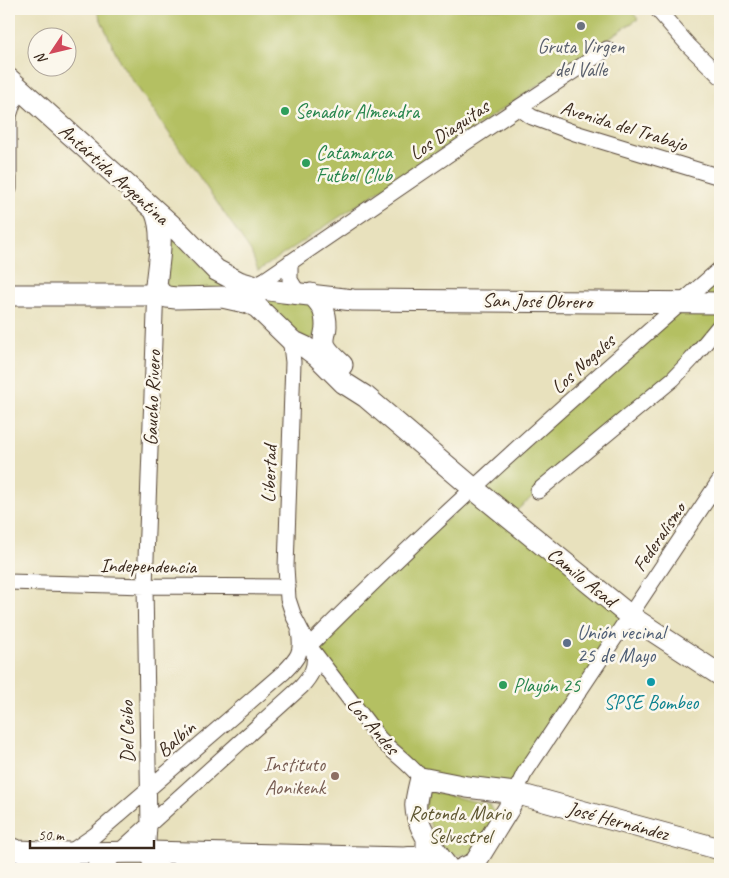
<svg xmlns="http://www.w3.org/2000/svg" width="729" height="878" font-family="Caveat,sans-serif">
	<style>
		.green { fill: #b4c062; stroke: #787540 }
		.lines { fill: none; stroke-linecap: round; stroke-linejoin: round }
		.street-casing { stroke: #554536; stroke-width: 17 }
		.secondary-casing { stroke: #554536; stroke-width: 23 }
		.street { stroke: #fff; stroke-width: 15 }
		.secondary { stroke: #fff; stroke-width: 21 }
		.worship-dot { fill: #6b7280; stroke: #fbf7ec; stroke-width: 2 }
		.leisure-dot { fill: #2e9e5b; stroke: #fbf7ec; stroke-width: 2 }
		.service-dot { fill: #5c6f8a; stroke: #fbf7ec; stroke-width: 2 }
		.culture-dot { fill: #0f9aa8; stroke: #fbf7ec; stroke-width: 2 }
		.education-dot { fill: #8d6e63; stroke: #fbf7ec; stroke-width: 2 }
		.labels { text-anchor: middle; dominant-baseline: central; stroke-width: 5; stroke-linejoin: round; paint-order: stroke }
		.worship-label { font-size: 20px; fill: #5b616d; stroke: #fbf7ec }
		.leisure-label { font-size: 20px; fill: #27864d; stroke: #fbf7ec; text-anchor: start }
		.street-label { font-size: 20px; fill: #3b2a1e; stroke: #fbf7ec }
		.service-label { font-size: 20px; fill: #4e5e75; stroke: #fbf7ec; text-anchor: start }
		.culture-label { font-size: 20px; fill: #0d838f; stroke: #fbf7ec }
		.education-label { font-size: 20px; fill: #785e54; stroke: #fbf7ec; text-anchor: end }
		.park-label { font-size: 20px; fill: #5f5732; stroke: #fbf7ec }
	</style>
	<rect width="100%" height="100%" fill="#fbf7ec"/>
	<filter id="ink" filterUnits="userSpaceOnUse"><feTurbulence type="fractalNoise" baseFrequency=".02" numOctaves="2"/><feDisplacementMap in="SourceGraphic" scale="10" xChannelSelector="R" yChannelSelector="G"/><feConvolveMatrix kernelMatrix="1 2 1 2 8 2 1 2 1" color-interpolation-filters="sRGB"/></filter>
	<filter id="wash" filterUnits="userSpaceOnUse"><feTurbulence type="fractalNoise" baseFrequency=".0096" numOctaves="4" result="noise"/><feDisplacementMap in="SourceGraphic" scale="20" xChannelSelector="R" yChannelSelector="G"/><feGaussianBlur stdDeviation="1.12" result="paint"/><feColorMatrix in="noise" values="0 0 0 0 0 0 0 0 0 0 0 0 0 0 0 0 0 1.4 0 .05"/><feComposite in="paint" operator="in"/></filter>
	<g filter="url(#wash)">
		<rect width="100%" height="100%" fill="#e8e1bd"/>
		<path class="green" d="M96 9H630L638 19 258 271 251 252 120 62Z
			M173 238 207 271 314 304 317 334 308 340 269 311 167 290 165 244Z
			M720 269V325L692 359 509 517 630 616 515 793 421 778 309 646Z
			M429 791 490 805 497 817 473 854 449 856 433 833 425 809Z"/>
	</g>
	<g filter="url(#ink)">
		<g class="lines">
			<g class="street-casing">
				<path id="street" d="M657 9 689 46 720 76
					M519 108 532 117 575 133 720 177
					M9 189V116L18 88
					M290 262V280L298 293
					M156 286 145 586 149 825C149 833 145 859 152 865 155 867 160 868 163 869
					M253 286 266 279 462 145 607 49
					M286 335 291 345 293 362 286 567 288 599 294 617 309 646 379 738C392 752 409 763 421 778
					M538 491 673 379 692 359 720 325
					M9 582 145 586 288 587
					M309 646C440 514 580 391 720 269
					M515 793 524 774 720 480
					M69 853 95 835 284 672C298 658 303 652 299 632
					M93 869 111 859 301 687C311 676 316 668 314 653
					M200 869 209 855"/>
			</g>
			<g class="secondary-casing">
				<path id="secondary" d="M9 79 179 232 216 270 239 282 263 289 283 292 353 300 720 303
					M156 286 161 294 167 297 176 298 222 297 249 303 257 307 292 341 305 347 317 356 344 383 366 397 474 489 630 616 720 675
					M311 294C322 303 326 312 326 326 326 333 322 339 325 346 328 353 337 360 342 365
					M9 295H149L154 291 156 286C158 262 165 233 155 211
					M9 848 18 851 69 853 149 852 405 858 423 856 427 851V838
					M449 869C436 853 413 823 416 802 417 794 419 786 421 778L467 787 515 793 720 849
					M462 869 475 863 509 808 515 793"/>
			</g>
			<use href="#street" class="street"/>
			<use href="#secondary" class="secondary"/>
		</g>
	</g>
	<circle class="worship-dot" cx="581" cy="26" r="5"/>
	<g class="leisure-dot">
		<circle cx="285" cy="111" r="5"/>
		<circle cx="306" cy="163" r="5"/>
		<circle cx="503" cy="685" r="5"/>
	</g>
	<circle class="service-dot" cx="567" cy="643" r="5"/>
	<circle class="culture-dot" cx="651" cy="682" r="5"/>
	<circle class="education-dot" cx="335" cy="776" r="5"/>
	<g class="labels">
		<g class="worship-label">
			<text x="581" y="46">Gruta Virgen<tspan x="581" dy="23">del Valle</tspan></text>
		</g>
		<g class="leisure-label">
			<text x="295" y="111">Senador Almendra</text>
			<text x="316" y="152">Catamarca<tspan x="316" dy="23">Futbol Club</tspan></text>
			<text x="513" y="685">Playón 25</text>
		</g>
		<g class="street-label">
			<text transform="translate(624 126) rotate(17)">Avenida del Trabajo</text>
			<text transform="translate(449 130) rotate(-34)">Los Diaguitas</text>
			<text transform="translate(114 174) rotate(42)">Antártida Argentina</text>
			<text transform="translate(537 301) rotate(1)">San José Obrero</text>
			<text transform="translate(583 364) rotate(-42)">Los Nogales</text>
			<text transform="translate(152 398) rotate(-88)">Gaucho Rivero</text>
			<text transform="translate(269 474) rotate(-88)">Libertad</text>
			<text transform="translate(659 537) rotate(-56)">Federalismo</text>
			<text transform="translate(148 566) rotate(1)">Independencia</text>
			<text transform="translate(582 577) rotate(39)">Camilo Asad</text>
			<text transform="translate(373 726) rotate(49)">Los Andes</text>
			<text transform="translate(127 732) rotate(-91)">Del Ceibo</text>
			<text transform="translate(176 739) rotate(-41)">Balbín</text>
			<text transform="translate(618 821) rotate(15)">José Hernández</text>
		</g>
		<g class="service-label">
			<text x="577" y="632">Unión vecinal<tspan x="577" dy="23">25 de Mayo</tspan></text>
		</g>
		<g class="culture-label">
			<text x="651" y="702">SPSE Bombeo</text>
		</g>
		<g class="education-label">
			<text x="325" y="764">Instituto<tspan x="325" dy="23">Aonikenk</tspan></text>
		</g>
		<g class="park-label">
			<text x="460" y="813">Rotonda Mario<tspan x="460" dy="23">Selvestrel</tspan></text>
		</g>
	</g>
	<rect width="729" height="878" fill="none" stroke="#fbf7ec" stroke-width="30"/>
	<g transform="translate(52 52) rotate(235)"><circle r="24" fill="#fbf7ec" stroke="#aea59a"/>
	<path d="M0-4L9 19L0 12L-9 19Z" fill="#d1495b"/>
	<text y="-8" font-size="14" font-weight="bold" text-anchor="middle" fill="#3b2a1e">N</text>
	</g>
	<path d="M30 840v8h124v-8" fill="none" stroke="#3b2a1e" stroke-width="2.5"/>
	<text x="38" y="840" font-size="15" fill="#3b2a1e" stroke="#fbf7ec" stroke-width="4" paint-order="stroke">50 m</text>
</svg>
